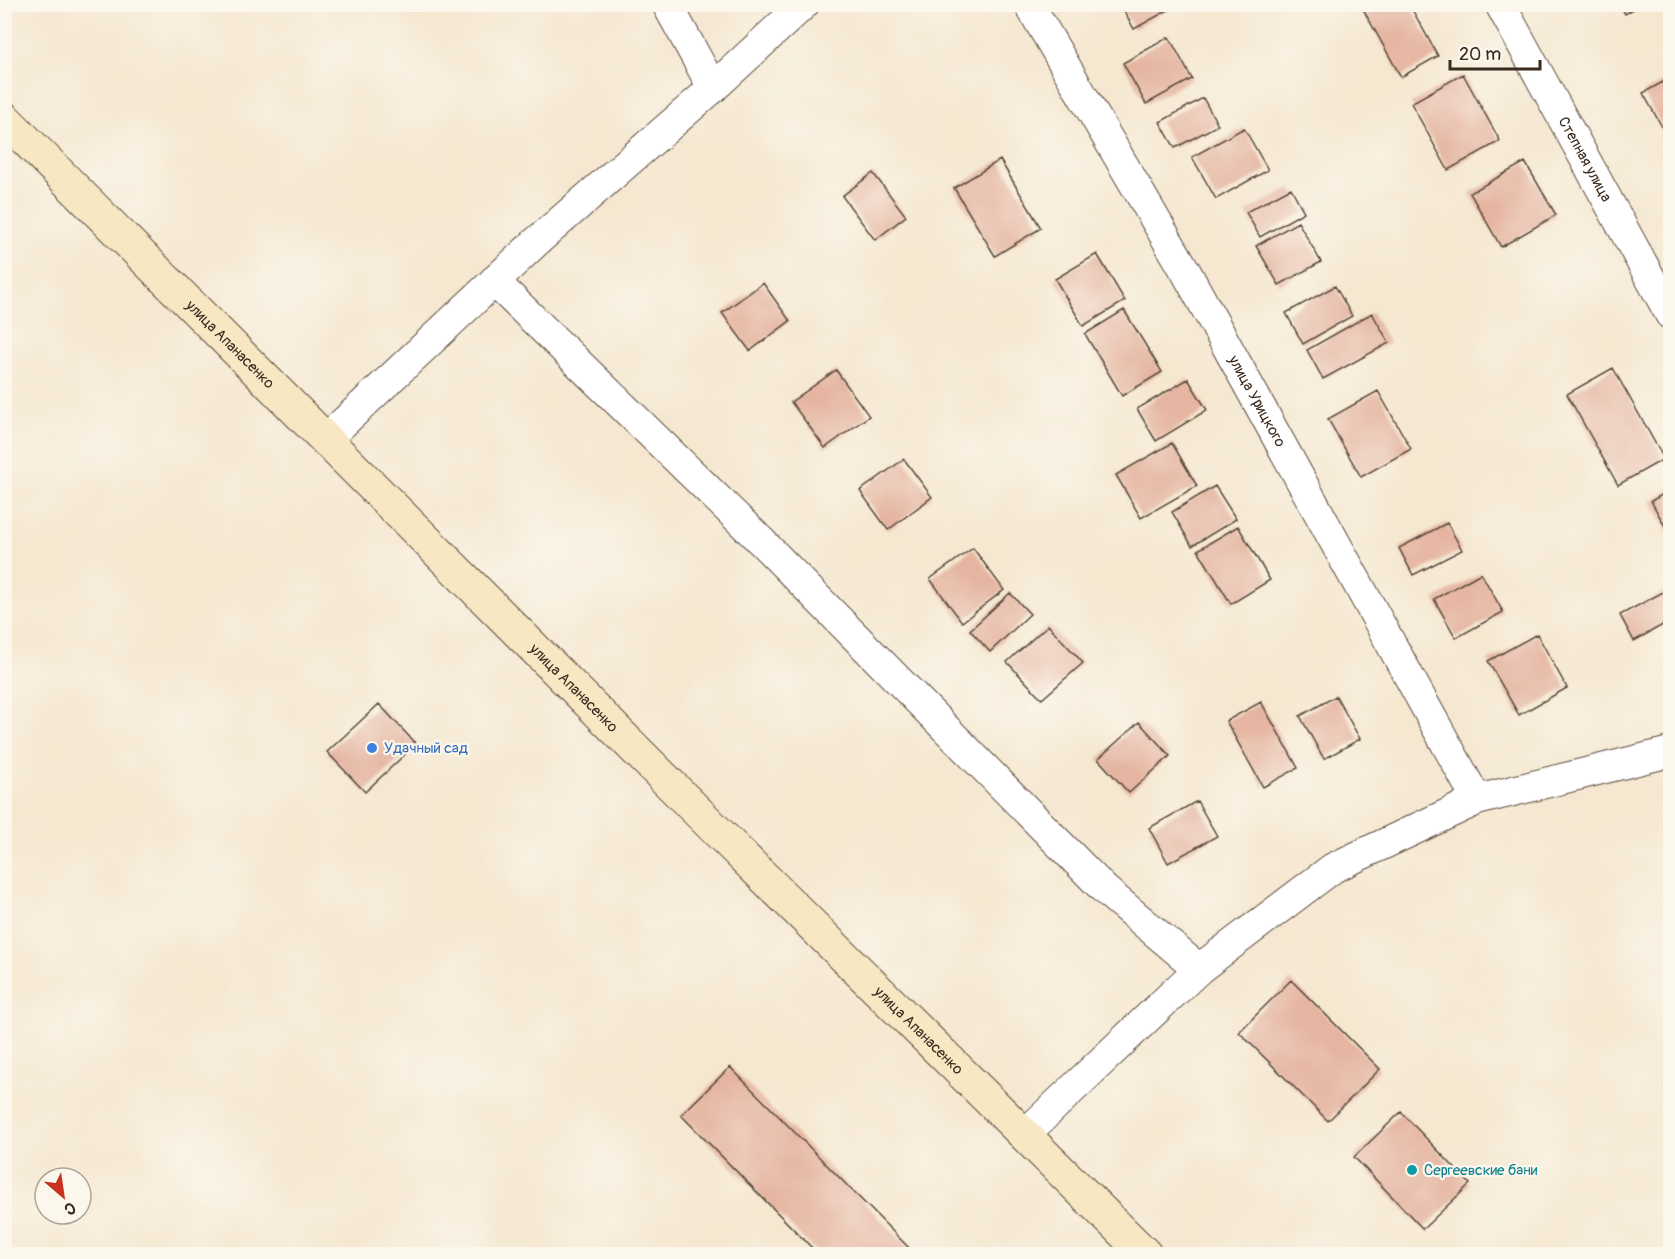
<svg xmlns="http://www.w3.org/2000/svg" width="1675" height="1259" font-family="Pangolin,sans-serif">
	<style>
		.building { fill: #e5b5a1 }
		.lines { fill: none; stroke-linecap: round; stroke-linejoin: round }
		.minor-casing { stroke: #574639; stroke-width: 32 }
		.secondary-casing { stroke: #574639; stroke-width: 35 }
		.minor { stroke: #fff; stroke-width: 30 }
		.secondary { stroke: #f7e8c3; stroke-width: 33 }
		.shop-dot { fill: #3f7fe0; stroke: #fbf7ec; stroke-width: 2 }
		.culture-dot { fill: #0f9aa8; stroke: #fbf7ec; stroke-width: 2 }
		.labels { text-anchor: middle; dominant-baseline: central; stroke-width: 4.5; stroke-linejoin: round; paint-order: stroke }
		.street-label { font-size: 15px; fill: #3b2a1e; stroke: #fbf7ec }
		.shop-label { font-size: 15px; fill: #366cbe; stroke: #fbf7ec; text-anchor: start }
		.culture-label { font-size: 15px; fill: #0d838f; stroke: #fbf7ec; text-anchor: start }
	</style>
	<rect width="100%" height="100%" fill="#fbf7ec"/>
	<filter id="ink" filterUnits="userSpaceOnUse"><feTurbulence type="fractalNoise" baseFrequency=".0167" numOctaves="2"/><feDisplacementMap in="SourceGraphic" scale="12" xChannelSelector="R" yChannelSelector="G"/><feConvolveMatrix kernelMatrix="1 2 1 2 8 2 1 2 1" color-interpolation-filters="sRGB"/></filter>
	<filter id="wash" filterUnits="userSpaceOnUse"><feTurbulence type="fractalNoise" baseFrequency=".008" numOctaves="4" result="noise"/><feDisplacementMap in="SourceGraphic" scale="24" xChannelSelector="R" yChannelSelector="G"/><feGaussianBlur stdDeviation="1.35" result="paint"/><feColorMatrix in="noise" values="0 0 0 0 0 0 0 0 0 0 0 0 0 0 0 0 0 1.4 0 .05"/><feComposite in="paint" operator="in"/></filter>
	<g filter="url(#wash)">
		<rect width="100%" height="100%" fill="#f5e7d0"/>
		<g id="blocks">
			<path class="building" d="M1120 4H1179L1134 29Z
				M1375 4H1409L1438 56 1401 77 1364 11Z
				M1620 4H1642L1625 14Z
				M1169 37 1192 79 1146 104 1123 63Z
				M1463 74 1500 141 1448 170 1411 103Z
				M1670 78V141L1643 93Z
				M1203 98 1218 125 1175 148 1160 122Z
				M1244 128 1268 170 1216 199 1192 157Z
				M1000 160 1041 228 995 256 954 188Z
				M1525 162 1556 215 1501 247 1470 193Z
				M873 173 906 216 875 240 842 196Z
				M1291 188 1304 212 1260 237 1246 212Z
				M1298 222 1321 262 1279 285 1256 246Z
				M1097 254 1125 301 1083 326 1055 279Z
				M763 283 790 321 750 351 722 313Z
				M1335 286 1352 316 1303 344 1286 313Z
				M1124 310 1162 372 1122 396 1085 334Z
				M1372 313 1389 343 1323 379 1307 350Z
				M1613 368 1664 459 1618 485 1567 394Z
				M836 370 869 416 825 448 791 402Z
				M1188 379 1207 410 1156 441 1137 409Z
				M1378 391 1411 449 1361 477 1328 419Z
				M1172 443 1197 486 1141 518 1116 475Z
				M904 459 932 497 888 530 860 491Z
				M1215 486 1236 519 1192 546 1172 512Z
				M1670 490V535L1651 501Z
				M1447 523 1462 550 1413 575 1399 548Z
				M1238 526 1270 580 1231 604 1198 550Z
				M973 548 1004 590 962 622 930 579Z
				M1481 573 1503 612 1456 638 1434 599Z
				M1665 591 1670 601V621L1634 641 1620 615Z
				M1010 593 1030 614 990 652 970 630Z
				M1048 625 1083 663 1042 699 1007 662Z
				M1537 634 1567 688 1519 715 1488 661Z
				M1336 696 1360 739 1324 759 1300 716Z
				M1261 702 1298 768 1263 787 1226 721Z
				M379 704 416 744 365 792 327 752Z
				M1139 722 1170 756 1129 793 1098 759Z
				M1197 801 1217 836 1168 863 1149 828Z
				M1291 980 1380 1069 1328 1121 1239 1032Z
				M730 1067 915 1254H818L681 1115Z
				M1401 1112 1470 1184 1423 1229 1354 1157Z"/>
		</g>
	</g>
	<g filter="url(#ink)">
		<use href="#blocks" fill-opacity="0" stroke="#574639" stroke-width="1.5"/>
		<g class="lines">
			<g class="minor-casing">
				<g id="minor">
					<path d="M667 4 713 88"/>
					<path id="s1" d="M1029 4 1186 272 1477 800"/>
					<path id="s2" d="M1500 4 1670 314"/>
					<path d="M494 281 763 543 1105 890 1199 969"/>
					<path d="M326 439 535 243 713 88 804 4"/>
					<path d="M1024 1135 1199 969 1333 868 1477 800 1670 752"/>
				</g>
			</g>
			<g class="secondary-casing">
				<g id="secondary">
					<path id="s3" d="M4 118 717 831 1145 1254"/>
				</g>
			</g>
			<use href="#minor" class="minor"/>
			<use href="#secondary" class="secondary"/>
		</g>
	</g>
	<circle class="shop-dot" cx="372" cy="748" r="6"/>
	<circle class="culture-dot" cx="1412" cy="1170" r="6"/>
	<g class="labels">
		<g class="street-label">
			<text stroke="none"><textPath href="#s2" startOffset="177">Степная улица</textPath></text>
			<text stroke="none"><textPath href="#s3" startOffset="320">улица Апанасенко</textPath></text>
			<text stroke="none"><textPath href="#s1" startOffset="458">улица Урицкого</textPath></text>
			<text stroke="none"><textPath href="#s3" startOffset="806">улица Апанасенко</textPath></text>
			<text stroke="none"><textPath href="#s3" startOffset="1292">улица Апанасенко</textPath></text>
		</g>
		<g class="shop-label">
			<text x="384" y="748">Удачный сад</text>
		</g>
		<g class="culture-label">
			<text x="1424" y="1170">Сергеевские бани</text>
		</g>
	</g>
	<rect width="1675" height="1259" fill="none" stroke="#fbf7ec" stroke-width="24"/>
	<g transform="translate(63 1196) rotate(151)"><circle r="28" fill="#fbf7ec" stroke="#aea59a" stroke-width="1.5"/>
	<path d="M0-4.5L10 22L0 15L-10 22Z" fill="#c8321e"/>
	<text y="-9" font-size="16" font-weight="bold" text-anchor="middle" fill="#3b2a1e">С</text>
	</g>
	<path d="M1450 60v9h90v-9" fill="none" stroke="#3b2a1e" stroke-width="3"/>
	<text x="1459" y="60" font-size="18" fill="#3b2a1e" stroke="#fbf7ec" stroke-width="4.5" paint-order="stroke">20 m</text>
</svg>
